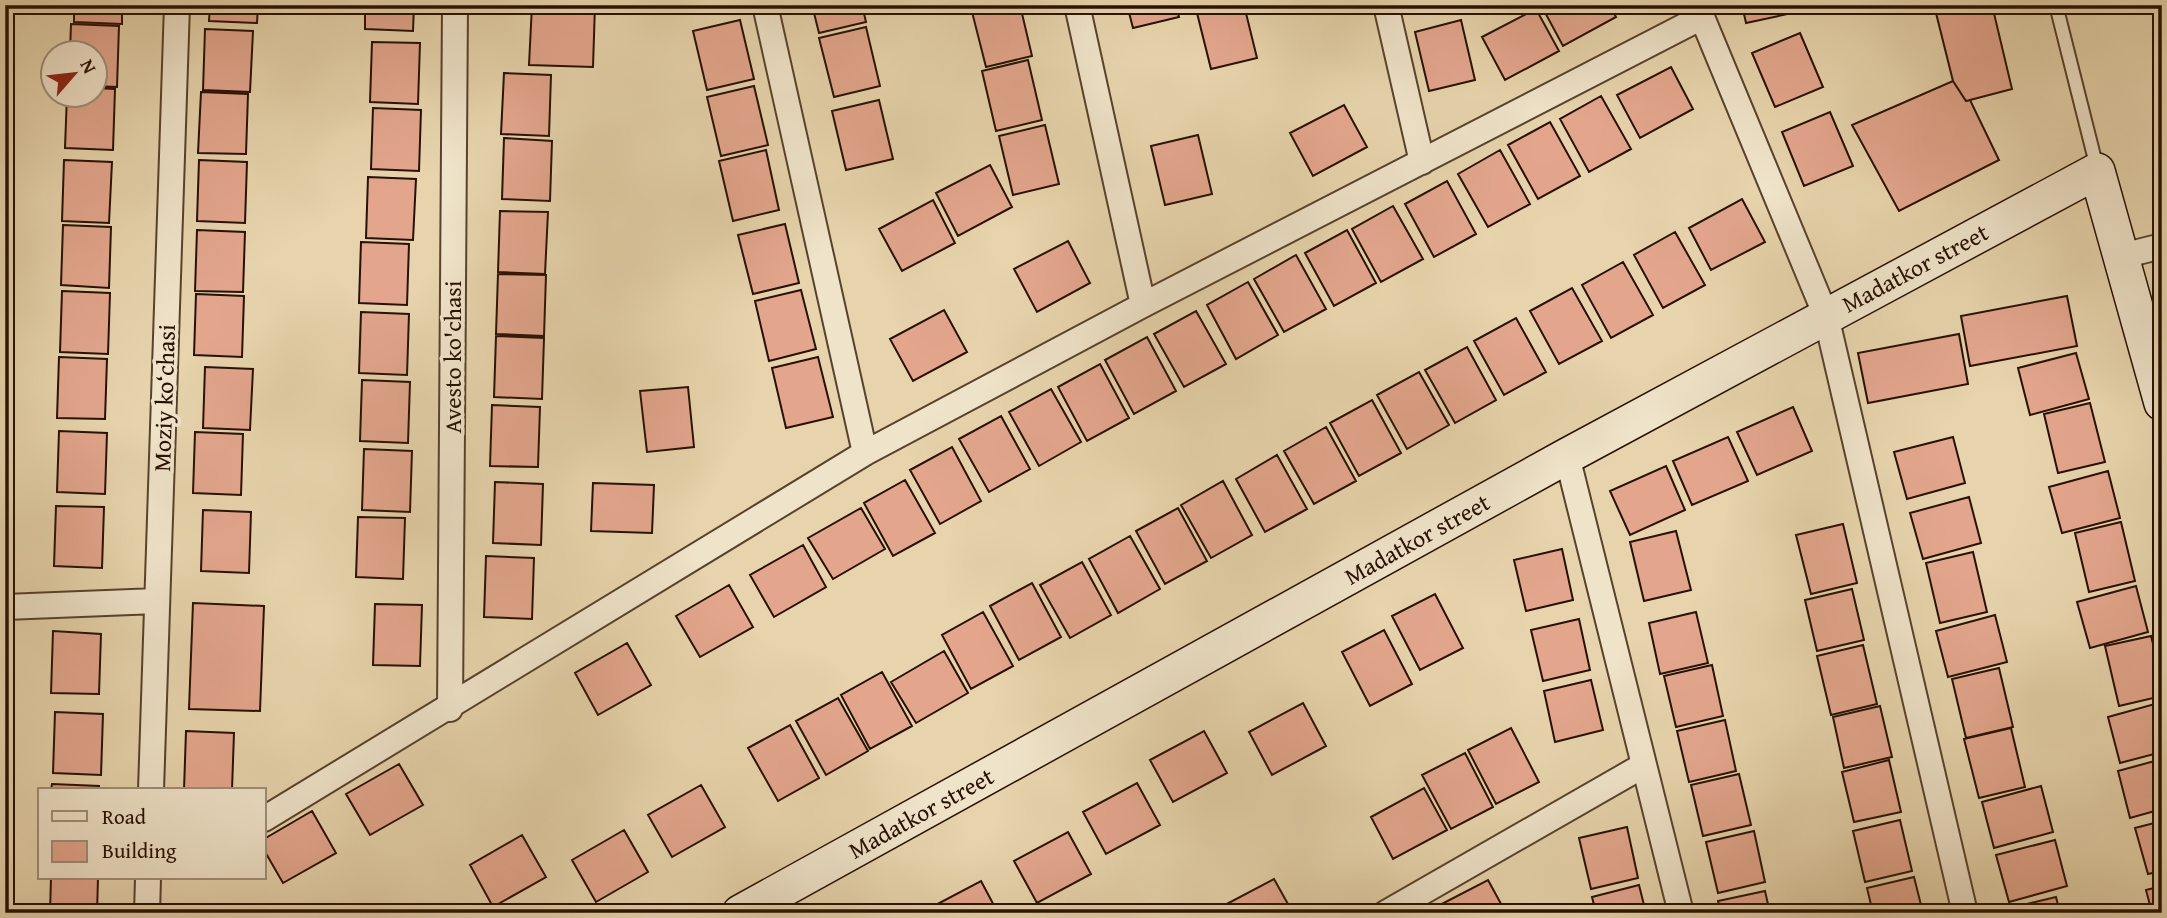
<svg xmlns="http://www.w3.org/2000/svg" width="2167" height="918" font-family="'Gentium Book Plus',serif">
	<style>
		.building { fill: #e3a68d; stroke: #271102; stroke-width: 2 }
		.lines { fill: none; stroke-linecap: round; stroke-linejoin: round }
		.lane-casing { stroke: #57422c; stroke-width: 16 }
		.street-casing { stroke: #57422c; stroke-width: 28 }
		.secondary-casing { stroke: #271102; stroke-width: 38 }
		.lane { stroke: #efe3c9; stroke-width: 12 }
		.street { stroke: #efe3c9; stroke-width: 24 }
		.secondary { stroke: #efe3c9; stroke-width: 35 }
		.labels { text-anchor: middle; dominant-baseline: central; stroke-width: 7; stroke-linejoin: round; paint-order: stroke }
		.street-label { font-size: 24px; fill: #271102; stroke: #efe3c9 }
	</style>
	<rect width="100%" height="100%" fill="#e7d4ac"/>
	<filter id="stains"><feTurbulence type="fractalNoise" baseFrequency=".00286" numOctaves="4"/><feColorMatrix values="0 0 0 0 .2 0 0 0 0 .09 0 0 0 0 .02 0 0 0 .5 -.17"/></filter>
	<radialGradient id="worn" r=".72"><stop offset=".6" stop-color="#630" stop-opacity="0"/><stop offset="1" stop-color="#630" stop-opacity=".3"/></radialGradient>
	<path class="building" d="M5 5H14V15L5 14Z
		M74 5H122V24L74 22Z
		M210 5H258L257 23 209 21Z
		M365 5H414L413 31 365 29Z
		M532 5H595L593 67 529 65Z
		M812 5H862L866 22 819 33Z
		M981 5H1020L1032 56 986 67 971 8Z
		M1127 5H1176L1179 17 1133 28Z
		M1214 5H1244L1257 58 1211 69 1196 9Z
		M1541 5H1610L1616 17 1563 46Z
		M1742 5H1795L1797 12 1746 23Z
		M1934 5H1992L2012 89 1966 101 1953 81Z
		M2155 5H2162V19L2158 20Z
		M1536 9 1559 51 1505 80 1482 37Z
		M740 20 754 79 707 90 693 31Z
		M1461 20 1475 80 1429 91 1415 32Z
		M71 24 119 26 117 87 94 86V52H70Z
		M866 27 880 86 834 97 819 38Z
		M205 29 253 31 250 92 203 90Z
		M1800 33 1823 87 1775 107 1752 53Z
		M372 42 420 43 418 104 370 102Z
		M1028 60 1042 120 996 131 982 71Z
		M1671 67 1693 109 1640 138 1617 95Z
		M504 73 551 75 549 136 501 134Z
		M1953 81 1966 101 1970 100 1999 160 1899 211 1852 125Z
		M754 86 768 145 721 156 707 97Z
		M94 88 115 89 113 150 65 148 67 94H94Z
		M201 92 248 94 246 154 198 153Z
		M1601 96 1631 149 1589 172 1560 119Z
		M879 100 893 159 846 170 832 111Z
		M1344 105 1367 147 1313 176 1290 133Z
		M373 108 421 110 419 171 371 169Z
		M1830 112 1853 166 1804 186 1782 132Z
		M1550 122 1580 176 1538 199 1508 145Z
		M1045 125 1059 184 1013 195 999 136Z
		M1198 135 1212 194 1165 205 1151 146Z
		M504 138 552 141 550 201 502 199Z
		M766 150 779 210 733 221 719 161Z
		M1500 150 1530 204 1488 227 1458 174Z
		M64 160 112 162 109 223 62 221Z
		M199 160 247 162 245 223 197 221Z
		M990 165 1012 207 958 236 936 193Z
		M368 177 416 179 413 240 366 238Z
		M1447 181 1476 234 1434 257 1405 204Z
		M1742 199 1765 242 1711 270 1689 228Z
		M933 200 955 243 902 271 879 229Z
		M1393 206 1423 259 1381 282 1352 229Z
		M500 211 548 212 545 274 498 272Z
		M785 224 799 283 753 294 738 235Z
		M63 225 111 227 109 288 61 285Z
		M197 230 245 232 243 292 195 291Z
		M1347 230 1376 283 1334 306 1305 253Z
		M1675 232 1705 285 1663 308 1634 255Z
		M1068 241 1090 283 1037 312 1014 269Z
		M361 242 409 244 407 305 359 303Z
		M1296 255 1326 309 1284 332 1254 279Z
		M1623 262 1653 315 1611 338 1582 285Z
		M498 274 546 275 544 336 496 334Z
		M1248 282 1278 335 1236 359 1207 305Z
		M1572 288 1602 341 1559 364 1530 311Z
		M801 290 816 349 769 361 755 301Z
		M62 291 110 293 108 354 60 352Z
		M196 294 244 296 242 357 194 355Z
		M2067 296 2077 346 1970 366 1961 316Z
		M944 310 967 352 913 381 890 339Z
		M1196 311 1226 364 1184 387 1154 334Z
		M361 312 409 314 407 375 359 373Z
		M1516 318 1546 372 1504 395 1474 341Z
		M1959 334 1968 384 1868 403 1858 353Z
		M496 336 544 338 542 399 494 397Z
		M1147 337 1176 391 1134 414 1105 360Z
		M1467 347 1496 400 1455 423 1425 370Z
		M2076 353 2089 399 2030 415 2018 368Z
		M59 357 107 359 105 419 57 418Z
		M818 357 833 417 786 428 772 368Z
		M1100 364 1129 418 1087 441 1058 387Z
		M205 367 253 369 250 430 203 428Z
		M1419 372 1449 425 1407 449 1377 395Z
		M362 380 410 382 408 443 360 441Z
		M688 387 694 447 647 452 640 391Z
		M1051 389 1081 442 1039 466 1009 412Z
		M1372 400 1401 453 1359 476 1330 423Z
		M2090 403 2105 462 2058 473 2044 414Z
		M492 405 540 407 538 467 490 466Z
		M1793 407 1812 451 1757 475 1737 432Z
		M1001 416 1030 469 989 492 959 439Z
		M1326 427 1356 481 1314 504 1284 451Z
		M59 431 107 433 105 494 57 492Z
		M195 432 243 434 241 495 193 493Z
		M1728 437 1748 481 1692 505 1673 461Z
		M1953 437 1965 483 1907 499 1894 452Z
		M952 447 981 501 940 524 910 470Z
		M364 449 412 451 410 512 362 510Z
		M1277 455 1307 509 1265 532 1236 479Z
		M1666 466 1685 510 1630 535 1610 491Z
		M2108 471 2120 518 2062 533 2049 487Z
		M905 480 935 533 893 556 864 503Z
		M1223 481 1252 535 1211 558 1181 505Z
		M495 482 543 484 541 545 493 543Z
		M593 483 654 485 652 533 591 531Z
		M1969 497 1981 543 1923 559 1910 513Z
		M56 506 104 507 102 568 54 566Z
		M861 508 885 549 833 579 808 538Z
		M1178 508 1207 561 1165 584 1136 531Z
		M203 510 251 512 249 573 201 571Z
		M358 517 405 518 403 579 356 577Z
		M2121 522 2135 581 2089 592 2075 533Z
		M1843 524 1857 583 1811 594 1796 535Z
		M1676 531 1691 590 1644 601 1630 542Z
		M1130 536 1160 589 1118 613 1089 559Z
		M803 545 826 587 774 617 750 575Z
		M1562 549 1573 600 1526 611 1514 560Z
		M1973 552 1987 612 1940 623 1926 563Z
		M486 556 534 558 532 619 484 617Z
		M1082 562 1111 615 1070 638 1040 585Z
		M1032 583 1061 637 1019 660 990 606Z
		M729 585 753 627 700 657 676 616Z
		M2136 586 2148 632 2090 648 2077 602Z
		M1852 589 1864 640 1817 651 1805 600Z
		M1435 594 1463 648 1420 670 1392 616Z
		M193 603 264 606 260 711 189 709Z
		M375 604 422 605 420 666 373 665Z
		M983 612 1013 666 971 689 942 635Z
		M1696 612 1708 663 1660 674 1649 623Z
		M1995 615 2007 662 1948 677 1936 631Z
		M1579 619 1590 670 1543 681 1531 630Z
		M1384 630 1412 684 1370 706 1342 652Z
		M53 631 101 634 99 694 51 693Z
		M2151 636 2162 679V696L2119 706 2105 646Z
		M627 643 651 685 598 715 575 673Z
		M1863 645 1877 704 1831 715 1817 656Z
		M944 651 968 693 916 723 891 682Z
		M1712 665 1723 716 1676 727 1664 676Z
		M1999 668 2013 727 1966 738 1952 679Z
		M882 672 912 726 870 749 841 695Z
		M1591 680 1603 730 1555 742 1544 691Z
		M838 698 868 751 826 775 796 721Z
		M2162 702V752L2120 763 2108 717Z
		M1303 703 1326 746 1272 775 1249 732Z
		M1880 706 1892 757 1844 768 1833 717Z
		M55 712 103 714 101 775 53 773Z
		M1725 720 1736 771 1689 782 1677 731Z
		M790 725 819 778 778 801 748 748Z
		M1511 728 1539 782 1496 804 1468 750Z
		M2011 728 2025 787 1979 798 1964 739Z
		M186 731 234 733 232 790H184Z
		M1204 731 1227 773 1173 802 1150 760Z
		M1465 753 1493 807 1451 829 1422 775Z
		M2162 759V809L2130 818 2118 771Z
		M1889 760 1901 812 1854 822 1842 772Z
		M399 764 423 805 370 835 346 794Z
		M1739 774 1751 825 1703 836 1691 785Z
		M1137 783 1160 825 1106 854 1083 812Z
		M52 784 99 786V790H51Z
		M701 785 725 827 672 857 648 815Z
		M2041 786 2053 832 1994 848 1982 802Z
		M1424 788 1447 830 1393 859 1371 817Z
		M312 811 336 853 283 883 264 850V839Z
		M1900 820 1912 871 1865 882 1853 831Z
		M2162 821V871L2148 874 2135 828Z
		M1627 827 1638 878 1591 889 1579 838Z
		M624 830 648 872 596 902 572 860Z
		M1754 831 1765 882 1718 893 1706 842Z
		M1068 832 1091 874 1037 903 1014 861Z
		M522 835 546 877 493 907 470 865Z
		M2055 840 2067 886 2009 902 1996 855Z
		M1914 877 1923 913H1873L1867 888Z
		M51 878H98L97 913 50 912Z
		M1274 879 1293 913H1224L1221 907Z
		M1488 880 1506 913H1437L1434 908Z
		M981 881 998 913H930L928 909Z
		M1639 885 1646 913H1596L1592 897Z
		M2162 886V913H2152L2146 890Z
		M1765 891 1770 913H1721L1718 901Z
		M2056 897 2060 913H2011L2010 908Z"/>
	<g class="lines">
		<g class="lane-casing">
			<path id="lane" d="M2056 5 2097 168"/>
		</g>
		<g class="street-casing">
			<path id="street" d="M765 5 865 453
				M1077 5 1143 305
				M1386 5 1422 162
				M1697 5 1826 316 1965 913
				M2122 256 2162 246
				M1567 456 1681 913
				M5 607 157 601
				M450 709 455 5
				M151 790 177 5
				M264 819 865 453 1143 305 1700 18
				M147 913 148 878
				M1386 913 1644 765"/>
		</g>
		<g class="secondary-casing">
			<path id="secondary" d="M740 913 1567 456 2097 171 2162 403"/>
		</g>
		<use href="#lane" class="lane"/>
		<use href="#street" class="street"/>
		<use href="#secondary" class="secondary"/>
	</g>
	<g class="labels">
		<g class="street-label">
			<text transform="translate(1915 268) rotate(-28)">Madatkor street</text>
			<text transform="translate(452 357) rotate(-90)">Avesto ko'chasi</text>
			<text transform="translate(164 398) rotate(-88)">Moziy ko‘chasi</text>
			<text transform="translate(1417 539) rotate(-29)">Madatkor street</text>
			<text transform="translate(921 813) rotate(-29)">Madatkor street</text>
		</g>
	</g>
	<rect width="2167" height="918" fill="none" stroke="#e7d4ac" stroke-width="28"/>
	<rect x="7" y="7" width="2153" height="904" fill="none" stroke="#271102" stroke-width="3.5"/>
	<rect x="14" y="14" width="2139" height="890" fill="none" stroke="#271102" stroke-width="2"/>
	<rect x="38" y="788" width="228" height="91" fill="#efe3c9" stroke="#9f8f79" stroke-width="2"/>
	<rect x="52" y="811" width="35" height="10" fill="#efe3c9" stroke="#9f8f79" stroke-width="2"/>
	<text x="102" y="824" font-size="21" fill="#271102">Road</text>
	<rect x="52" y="841" width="35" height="21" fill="#e3a68d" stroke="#9f8f79" stroke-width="2"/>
	<text x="102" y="858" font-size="21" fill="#271102">Building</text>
	<g transform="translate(74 74) rotate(62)"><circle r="33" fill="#efe3c9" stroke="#9f8f79" stroke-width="2"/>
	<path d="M0-5L12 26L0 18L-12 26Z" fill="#8f2418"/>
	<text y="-10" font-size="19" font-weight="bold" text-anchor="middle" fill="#271102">N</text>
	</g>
	<rect width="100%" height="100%" filter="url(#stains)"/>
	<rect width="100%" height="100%" fill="url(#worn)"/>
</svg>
